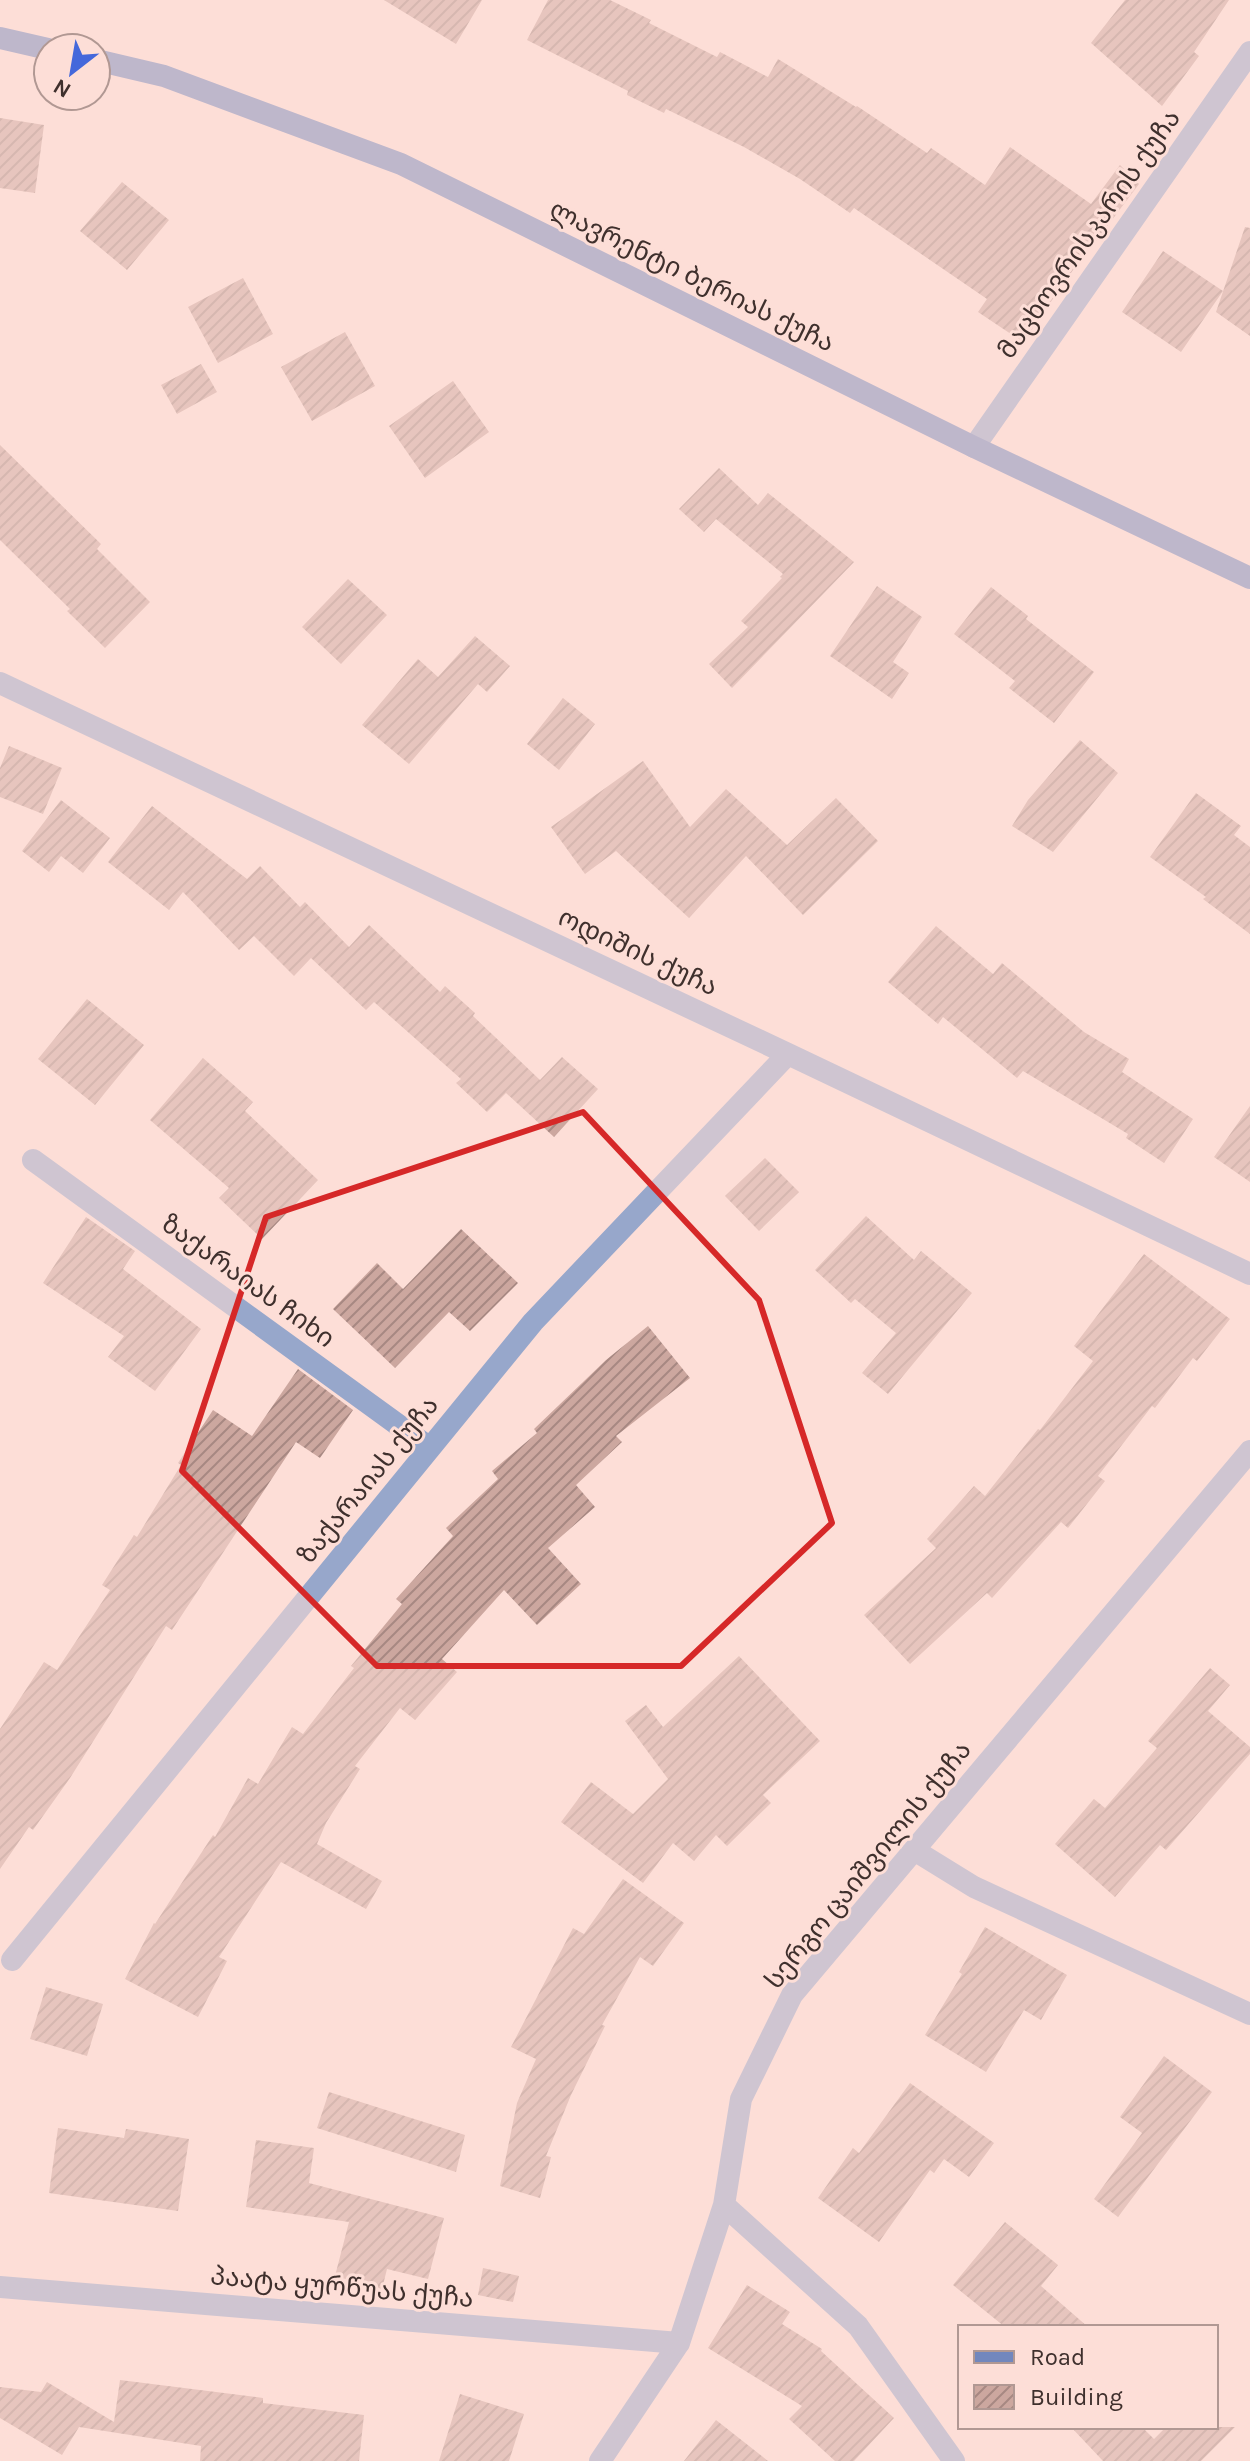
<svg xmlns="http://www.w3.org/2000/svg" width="1250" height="2461" font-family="Karla,'Noto Sans Georgian',sans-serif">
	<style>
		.building { fill: url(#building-hatch) }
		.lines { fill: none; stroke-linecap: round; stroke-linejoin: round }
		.minor { stroke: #97a7cb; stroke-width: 22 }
		.tertiary { stroke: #97a7cb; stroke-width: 22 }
		.secondary { stroke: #7287bd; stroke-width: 22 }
		.marked { fill: none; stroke: #d62828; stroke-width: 6; stroke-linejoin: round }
		.labels { text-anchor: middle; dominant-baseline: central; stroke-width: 6; stroke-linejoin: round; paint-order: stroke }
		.street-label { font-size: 26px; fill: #3f302d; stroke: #fdded7 }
	</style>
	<defs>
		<pattern id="building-hatch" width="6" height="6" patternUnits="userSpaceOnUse" patternTransform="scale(2)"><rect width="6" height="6" fill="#cca79f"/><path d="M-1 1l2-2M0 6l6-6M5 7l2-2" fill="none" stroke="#a78882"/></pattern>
	</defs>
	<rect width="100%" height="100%" fill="#fdded7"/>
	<path class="building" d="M384 0H482L456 44Z
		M548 0H610L651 20 649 23 717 57 720 52 768 77 778 59 856 107 857 106 927 153 931 148 985 185 1010 147 1091 204 1120 165 1139 184 1093 245 1091 244 1023 342 978 312 987 299 854 208 850 213 800 179 744 147 666 109 664 113 627 95 628 91 527 40Z
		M1125 0H1229L1194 52 1199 56 1162 106 1091 43Z
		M0 118 44 125 35 193 0 188Z
		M122 182 169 220 127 270 80 231Z
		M1245 227 1250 228V336L1216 312Z
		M1163 251 1223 291 1181 352 1122 312Z
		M243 278 273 334 218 363 188 307Z
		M345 332 375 386 312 421 281 367Z
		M201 364 217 392 177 414 161 385Z
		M453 381 489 432 425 478 389 426Z
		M0 445 101 544 97 549 150 602 105 648 67 611 70 609 0 540Z
		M719 468 758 505 768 493 854 562 732 688 709 664 748 627 741 621 782 578 780 577 783 574 716 519 704 532 679 509Z
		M348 579 387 615 341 664 302 627Z
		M877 586 922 617 893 662 909 673 892 699 830 656Z
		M991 587 1028 616 1026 619 1094 672 1054 723 1009 688 1015 681 954 634Z
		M475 636 510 666 487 692 478 684 409 764 362 725 418 659 438 677Z
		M563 698 595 724 559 770 527 744Z
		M1080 740 1118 773 1053 852 1012 826 1028 800Z
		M9 746 62 768 43 814 0 797V768Z
		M643 761 690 827 726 789 787 845 836 798 878 841 803 915 746 856 689 918 616 851 585 874 551 827Z
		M1196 793 1241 826 1234 835 1250 847V934L1203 899 1206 897 1150 857Z
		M61 800 110 838 83 873 61 856 49 872 22 851Z
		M152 806 247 879 260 866 300 907 305 902 349 947 369 925 440 992 445 986 475 1013 473 1016 540 1080 562 1057 598 1089 554 1137 506 1093 487 1112 456 1083 461 1079 374 1002 366 1010 311 958 294 976 254 936 239 950 183 892 169 910 108 862Z
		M936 926 993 974 1002 963 1084 1032 1129 1059 1122 1072 1193 1119 1164 1163 1126 1138 1128 1134 1023 1071 1017 1078 943 1017 938 1024 888 982Z
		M87 999 144 1045 95 1105 38 1059Z
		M203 1058 253 1102 245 1111 318 1180 262 1239 219 1198 229 1188 150 1120Z
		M1250 1106V1182L1214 1157Z
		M765 1158 799 1192 759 1231 725 1196Z
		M866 1216 914 1260 921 1251 972 1293 888 1394 862 1373 896 1333 855 1299 851 1303 815 1270Z
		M86 1217 135 1251 123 1269 201 1329 155 1391 108 1357 124 1336 43 1283Z
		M461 1229 518 1283 470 1331 449 1312 395 1368 333 1309 377 1263 403 1289Z
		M1144 1254 1230 1319 1197 1361 1193 1358 1155 1408 1152 1406 1098 1476 1105 1481 1068 1528 1061 1522 992 1598 987 1593 910 1664 864 1615 936 1548 927 1539 974 1486 985 1496 1038 1429 1040 1430 1093 1361 1074 1346Z
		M648 1326 690 1378 616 1436 622 1442 576 1485 595 1507 548 1548 581 1584 537 1625 504 1590 442 1659 457 1672 415 1720 400 1708 355 1766 360 1769 326 1823 317 1844 382 1881 366 1909 281 1862 219 1957 227 1961 198 2017 125 1979 154 1923 155 1924 213 1835 215 1837 248 1778 258 1784 292 1727 303 1734 354 1668 351 1666 402 1604 396 1599 453 1536 446 1528 498 1479 492 1471 537 1433 534 1429 606 1360Z
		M298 1369 353 1410 320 1458 296 1442 172 1630 166 1626 70 1778 33 1830 29 1827 0 1869V1729L44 1662 57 1670 110 1590 102 1585 134 1535 137 1537 181 1465 178 1463 213 1410 252 1436Z
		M739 1656 820 1741 763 1795 771 1803 727 1846 716 1835 694 1861 673 1843 643 1883 561 1822 591 1782 633 1814 668 1779 625 1721 646 1705 663 1727Z
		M1210 1668 1230 1685 1208 1711 1250 1747V1754L1166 1850 1160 1845 1115 1897 1055 1844 1094 1799 1105 1808 1157 1748 1148 1741Z
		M623 1879 684 1923 653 1966 640 1957 602 2025 605 2026 571 2095 546 2156 551 2157 540 2198 500 2186 517 2103 536 2059 511 2047 573 1928 584 1934Z
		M985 1927 1067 1975 1041 2020 1024 2010 986 2072 925 2035 962 1974 959 1972Z
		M46 1987 103 2004 87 2056 30 2039Z
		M1164 2056 1212 2092 1118 2217 1094 2199 1142 2133 1120 2117Z
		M910 2083 994 2143 969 2177 944 2159 934 2173 930 2170 879 2242 818 2198 853 2148 859 2153Z
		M329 2092 465 2135 456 2172 317 2128Z
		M58 2128 124 2138 126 2129 189 2139 178 2211 49 2193Z
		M256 2140 314 2148 309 2183 444 2218 428 2279 387 2269 382 2289 335 2276 349 2222 246 2207Z
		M1005 2222 1058 2265 1041 2286 1088 2327H1005L953 2285Z
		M483 2268 519 2276 513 2302 478 2295Z
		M747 2285 790 2312 782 2324 822 2349 821 2351 894 2418 854 2461H835L789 2419 802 2406 708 2348Z
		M120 2380 263 2398V2403L364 2415 359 2461H200L201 2446 79 2427 62 2455 0 2418V2387L41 2392 47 2382 114 2422Z
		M460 2394 524 2414 509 2461H439Z
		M716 2420 768 2461H684Z
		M1071 2427H1142L1154 2439 1166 2427H1235L1201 2461H1103Z"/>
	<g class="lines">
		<path class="minor" d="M0 683 788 1054 1250 1274
			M33 1160 430 1448
			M914 1850 974 1887 1250 2014
			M12 1960 533 1322 788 1054
			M724 2205 858 2326 954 2461
			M0 2287 679 2343
			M600 2461 679 2343 724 2205 741 2099 792 1995 1250 1451"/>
		<path class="tertiary" d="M974 447 1250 52"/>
		<path class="secondary" d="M0 38 48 49
			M96 60 164 76 401 164 974 447 1250 578"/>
	</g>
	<path d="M0 0H1250V2461H0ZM583 1112 759 1300 832 1523 681 1666H377L182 1471 266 1217Z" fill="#fdded7" fill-opacity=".55" fill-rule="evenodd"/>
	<path class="marked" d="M583 1112 759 1300 832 1523 681 1666H377L182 1471 266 1217Z"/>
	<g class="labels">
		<g class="street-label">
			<text transform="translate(1089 234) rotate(-55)">მაცხოვრისკარის ქუჩა</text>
			<text transform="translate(692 276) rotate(26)">ლავრენტი ბერიას ქუჩა</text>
			<text transform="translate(638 952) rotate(25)">ოდიშის ქუჩა</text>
			<text transform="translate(248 1281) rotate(36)">ზაქარაიას ჩიხი</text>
			<text transform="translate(368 1480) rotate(-51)">ზაქარაიას ქუჩა</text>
			<text transform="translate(868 1865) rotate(-51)">სერგო ცაიშვილის ქუჩა</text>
			<text transform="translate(342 2287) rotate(5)">პაატა ყურწუას ქუჩა</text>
		</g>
	</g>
	<rect x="958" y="2325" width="260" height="104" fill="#fdded7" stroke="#b19893" stroke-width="2"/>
	<rect x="974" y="2351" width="40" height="12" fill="#7287bd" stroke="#b19893" stroke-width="2"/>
	<text x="1030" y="2365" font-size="24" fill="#3f302d">Road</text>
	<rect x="974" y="2385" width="40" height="24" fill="url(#building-hatch)" stroke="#b19893" stroke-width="2"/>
	<text x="1030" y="2405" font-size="24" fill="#3f302d">Building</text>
	<g transform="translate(72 72) rotate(211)"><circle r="38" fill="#fdded7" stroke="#b19893" stroke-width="2"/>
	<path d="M0-6L14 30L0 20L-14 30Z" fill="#4468db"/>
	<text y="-12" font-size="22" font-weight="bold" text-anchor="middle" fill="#3f302d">N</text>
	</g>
</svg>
